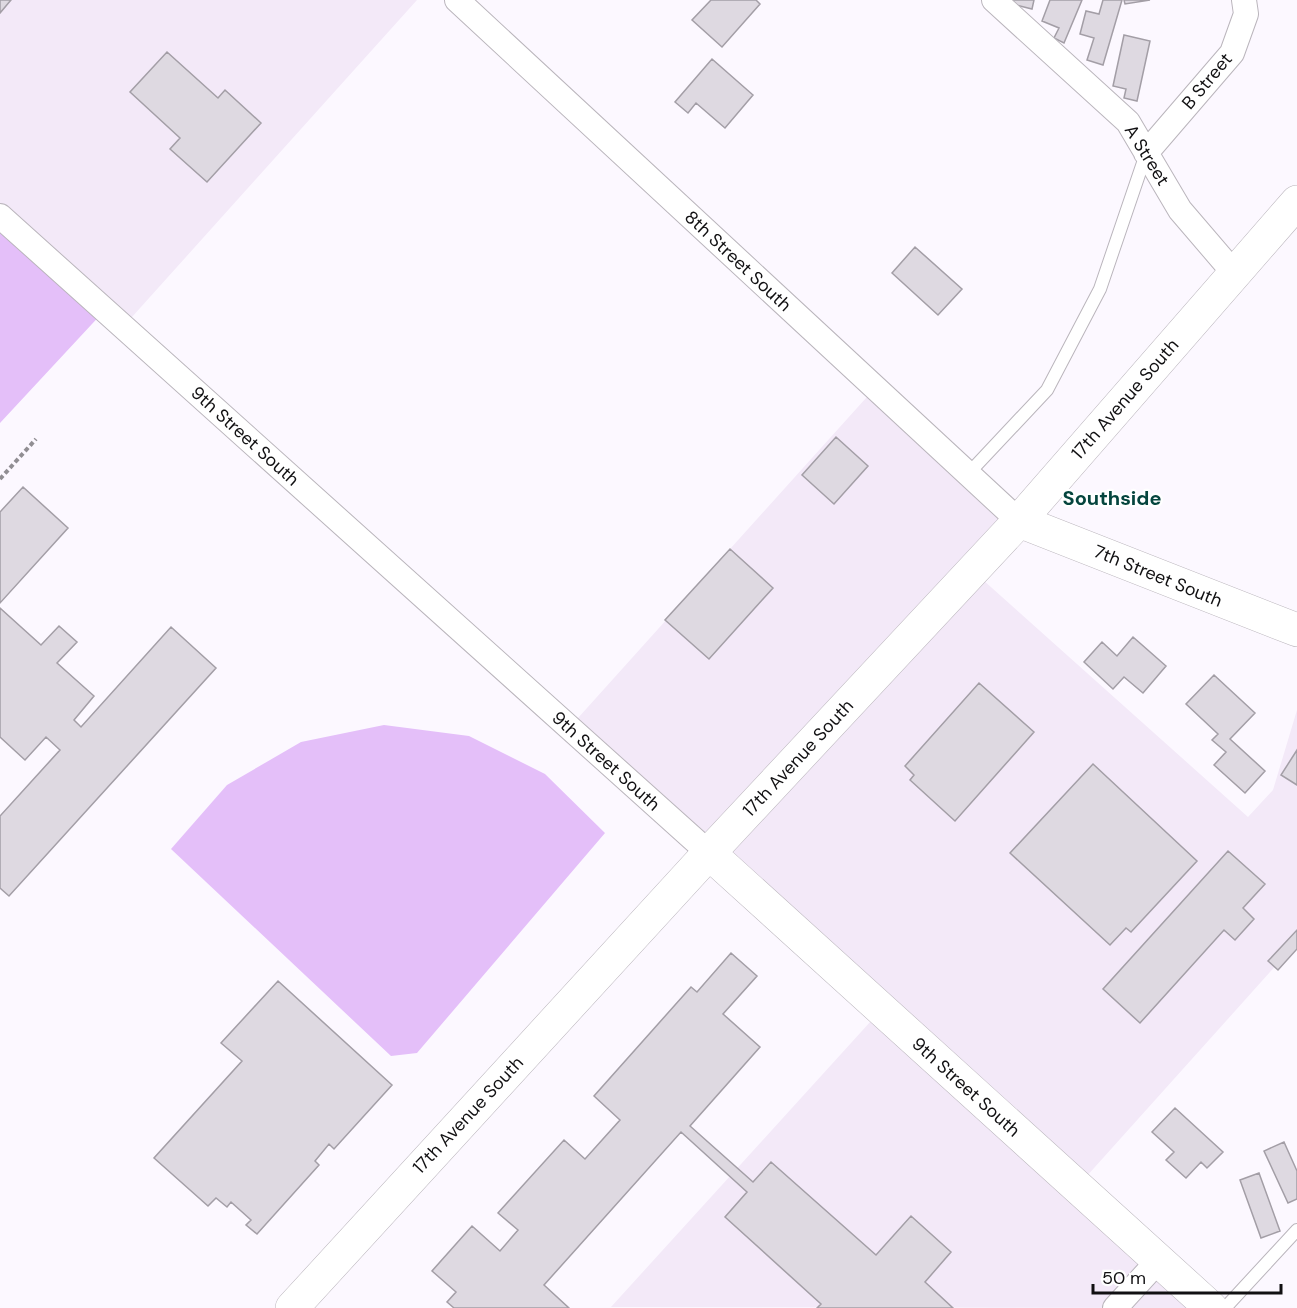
<svg xmlns="http://www.w3.org/2000/svg" width="1297" height="1308" font-family="'DM Sans',sans-serif">
	<style>
		.built { fill: #f3e9f8 }
		.green { fill: #e4bff9 }
		.building { fill: #ded9e1; stroke: #a39ea6; stroke-width: 1.5 }
		.lines { fill: none; stroke-linecap: round; stroke-linejoin: round }
		.lane-casing { stroke: #bab5bc; stroke-width: 14 }
		.street-casing { stroke: #bab5bc; stroke-width: 26 }
		.secondary-casing { stroke: #bab5bc; stroke-width: 34 }
		.path { stroke: #918e93; stroke-width: 4; stroke-dasharray: 4.5 3; stroke-linecap: butt }
		.lane { stroke: #fff; stroke-width: 12 }
		.street { stroke: #fff; stroke-width: 24 }
		.secondary { stroke: #fff; stroke-width: 33 }
		.labels { text-anchor: middle; dominant-baseline: central; stroke-width: 4.5; stroke-linejoin: round; paint-order: stroke }
		.street-label { font-size: 18px; fill: #111012; stroke: #fff }
		.neighbourhood-label { font-size: 20px; font-weight: bold; fill: #05453e; stroke: #fff }
	</style>
	<rect width="100%" height="100%" fill="#fcf8ff"/>
	<path class="built" d="M0 0H417L123 327 0 216Z
		M875 388 1019 521 973 571 1248 817 1273 790 1297 710V942L1077 1187 1211 1308 611 1307 881 1010 569 728Z"/>
	<path class="green" d="M0 216 105 310 0 423Z
		M384 725 469 736 545 774 605 833 417 1053 391 1056 171 849 227 785 301 742Z"/>
	<path class="building" d="M0 0H11L0 13Z
		M711 0H756L760 4 722 47 692 20Z
		M1013 0H1034L1032 9 1012 4Z
		M1050 0H1082L1064 43 1054 38 1059 28 1042 21Z
		M1103 0H1122L1103 65 1087 60 1094 38 1080 34 1086 11 1099 14Z
		M1124 0H1150L1125 4Z
		M1124 35 1150 41 1137 101 1124 98 1126 89 1113 86Z
		M167 52 218 98 225 90 261 123 207 182 170 149 180 138 130 92Z
		M712 59 753 95 725 128 696 103 688 113 675 102Z
		M915 247 962 289 938 315 892 273Z
		M836 437 868 466 834 504 802 475Z
		M23 487 68 528 0 603V512Z
		M730 549 773 588 709 659 665 620Z
		M0 608 41 645 59 626 77 642 57 663 94 696 74 720 81 727 171 627 216 668 9 896 0 888V816L60 750 46 737 25 760 0 737Z
		M1133 637 1166 666 1143 693 1124 677 1113 689 1084 662 1102 642 1117 656Z
		M1214 675 1255 713 1230 739 1265 771 1245 793 1214 765 1226 752 1212 740 1218 734 1186 704Z
		M979 683 1034 732 955 821 910 780 914 775 905 766Z
		M1297 750V785L1281 775Z
		M1093 764 1197 861 1131 932 1126 928 1110 945 1010 853Z
		M1228 851 1265 884 1243 908 1254 919 1235 940 1224 930 1140 1023 1103 989Z
		M1297 930V949L1278 970 1268 961Z
		M731 953 757 976 723 1014 760 1047 690 1126 753 1182 771 1162 876 1255 911 1216 951 1252 925 1282 953 1308H817L821 1304 725 1217 747 1192 681 1132 544 1285 569 1308H454L447 1302 456 1292 432 1271 472 1226 500 1251 518 1230 498 1213 564 1140 585 1159 620 1120 594 1096 691 987 697 992Z
		M278 981 392 1085 334 1149 329 1144 315 1161 319 1165 257 1234 246 1225 251 1220 231 1202 227 1207 216 1198 208 1206 154 1158 242 1061 221 1043Z
		M1175 1108 1223 1152 1207 1168 1201 1162 1186 1178 1166 1160 1174 1152 1152 1132Z
		M1284 1142 1297 1171V1199L1288 1203 1264 1151Z
		M1259 1173 1280 1231 1261 1238 1240 1180Z"/>
	<g class="lines">
		<g class="lane-casing">
			<path id="lane" d="M968 474 1047 390 1100 289 1146 154
				M1225 1308 1297 1230"/>
		</g>
		<g class="street-casing">
			<path id="street" d="M457 0 1019 521
				M994 0 1128 122 1180 210 1234 273
				M1146 153 1232 53 1246 14 1244 0
				M0 216 709 853
				M1115 1308 1158 1261"/>
		</g>
		<g class="secondary-casing">
			<path id="secondary" d="M1019 521 1297 630
				M709 853 1211 1308
				M292 1308 709 853 1019 521 1297 202"/>
		</g>
		<path class="path" d="M0 479 36 439"/>
		<use href="#lane" class="lane"/>
		<use href="#street" class="street"/>
		<use href="#secondary" class="secondary"/>
	</g>
	<g class="labels">
		<g class="street-label">
			<text transform="translate(1207 81) rotate(-50)">B Street</text>
			<text transform="translate(1147 155) rotate(58)">A Street</text>
			<text transform="translate(738 261) rotate(43)">8th Street South</text>
			<text transform="translate(1125 399) rotate(-49)">17th Avenue South</text>
			<text transform="translate(245 436) rotate(42)">9th Street South</text>
			<text transform="translate(1158 576) rotate(22)">7th Street South</text>
			<text transform="translate(798 758) rotate(-47)">17th Avenue South</text>
			<text transform="translate(606 761) rotate(42)">9th Street South</text>
			<text transform="translate(966 1087) rotate(42)">9th Street South</text>
			<text transform="translate(468 1115) rotate(-47)">17th Avenue South</text>
		</g>
		<g class="neighbourhood-label">
			<text x="1112" y="498">Southside</text>
		</g>
	</g>
	<path d="M1093 1284v9h188v-9" fill="none" stroke="#111012" stroke-width="3"/>
	<text x="1102" y="1284" font-size="18" fill="#111012" stroke="#ffffff" stroke-width="4.5" paint-order="stroke">50 m</text>
</svg>
